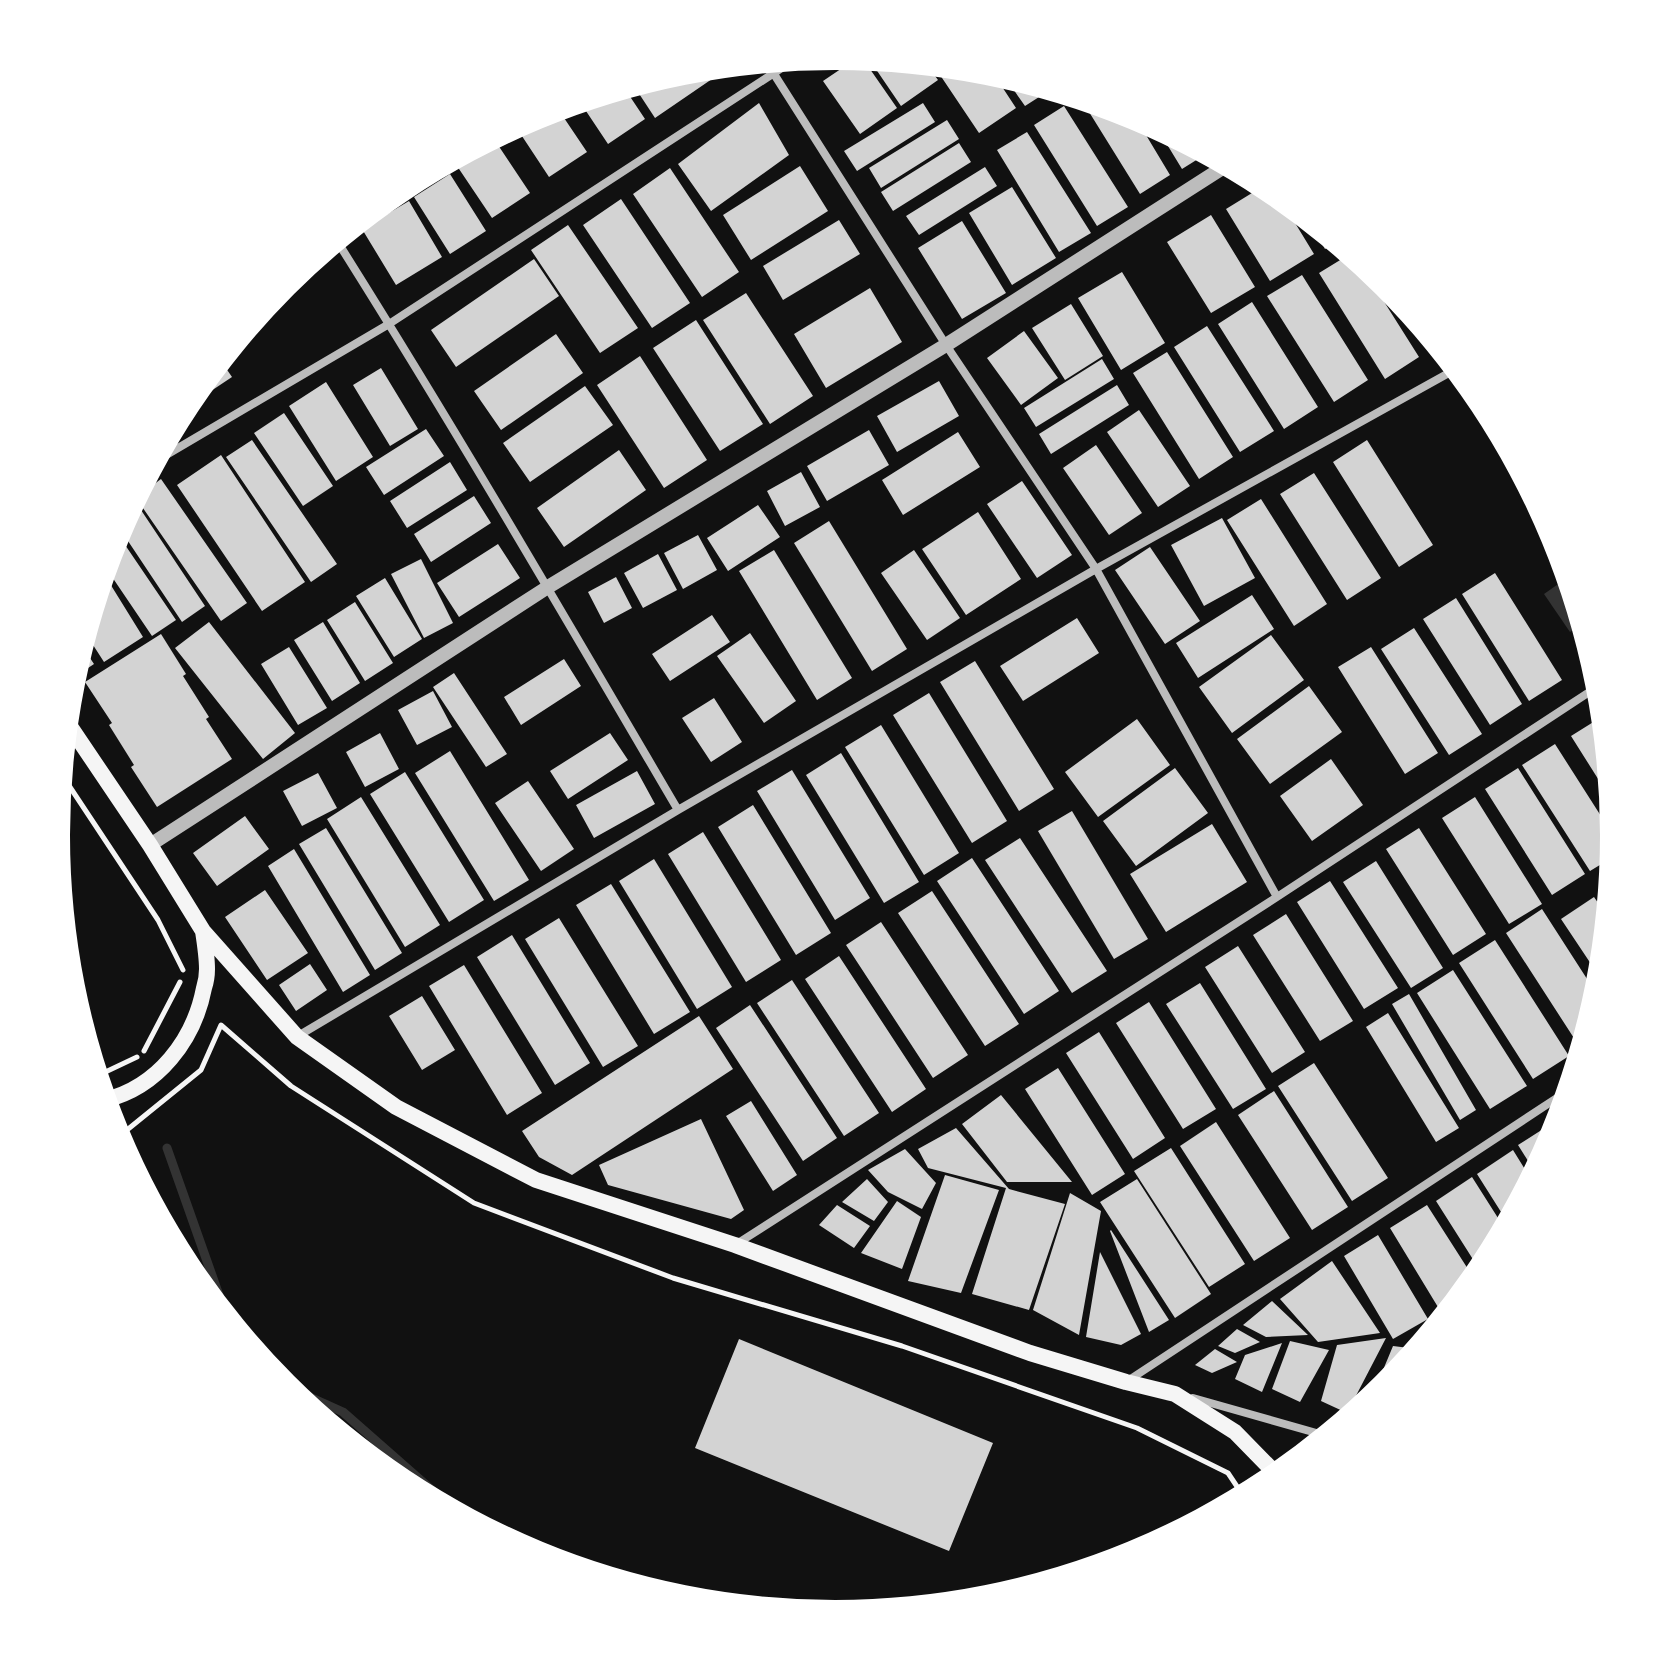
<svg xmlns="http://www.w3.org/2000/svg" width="1671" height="1671" font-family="'Public Sans',sans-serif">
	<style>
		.water { fill: #333 }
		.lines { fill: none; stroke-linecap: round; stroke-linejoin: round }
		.stream { stroke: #333; stroke-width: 9 }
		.building { fill: #d3d3d3 }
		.path { stroke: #f5f5f5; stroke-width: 5 }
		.minor { stroke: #bcbcbc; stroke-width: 8 }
		.tertiary { stroke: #bcbcbc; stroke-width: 14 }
		.secondary { stroke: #f5f5f5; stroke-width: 16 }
	</style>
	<rect width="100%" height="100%" fill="#111"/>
	<path class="water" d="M1564 580 1572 592 1582 624 1570 632 1544 594Z"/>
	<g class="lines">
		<path class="stream" d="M70 979 76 990
			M167 1148 226 1315
			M283 1385 343 1412 459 1514"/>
	</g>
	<path class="building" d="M857 58 863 59 897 108 860 134 823 81Z
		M869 59 927 65 938 80 901 106Z
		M731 66 655 118 634 86 684 71Z
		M934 66 993 73 1016 108 979 133Z
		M1004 76 1050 90 1025 106Z
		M625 89 645 119 608 144 580 102Z
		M1081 99 1134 115 1170 175 1140 194Z
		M759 103 789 155 711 211 678 164Z
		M923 103 935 122 857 171 844 151Z
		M1064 106 1128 207 1097 226 1034 125Z
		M558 109 587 152 549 177 516 127 538 115Z
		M947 120 959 139 881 188 869 168Z
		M1157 128 1206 154 1182 169Z
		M1027 132 1091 233 1059 252 997 150Z
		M494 139 530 193 492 218 453 160Z
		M959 143 971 162 893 211 881 192Z
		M800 166 828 211 751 260 723 215Z
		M441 167 443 169 377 210 376 209 403 187Z
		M985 167 997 186 919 235 906 216Z
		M670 168 739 272 702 297 633 194Z
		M450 174 486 231 450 254 414 197Z
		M1265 185 1278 195 1314 254 1270 281 1226 209Z
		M1012 187 1056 258 1012 285 969 213Z
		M621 199 690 303 652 328 583 225Z
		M409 201 442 257 396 285 362 229Z
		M1211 215 1255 287 1211 313 1167 242Z
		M839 220 860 254 783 300 763 266Z
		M1308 220H1309L1336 243 1325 249Z
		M962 221 1006 293 962 319 918 248Z
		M568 225 638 328 600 353 531 250Z
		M1350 254 1359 262 1419 357 1385 379 1319 273Z
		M534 259 559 296 456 367 431 330Z
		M1122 272 1165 343 1121 370 1078 298Z
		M1302 275 1368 380 1334 402 1267 296Z
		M870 288 902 342 826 388 794 334Z
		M746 293 813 396 770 424 703 320Z
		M1252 302 1318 407 1284 429 1218 324Z
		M1071 304 1103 356 1065 380 1032 328Z
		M696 320 763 424 720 451 653 348Z
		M1207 326 1274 431 1240 452 1174 347Z
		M1024 331 1058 378 1021 405 987 358Z
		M556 334 583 373 501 430 474 391Z
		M1167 352 1233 457 1199 479 1133 373Z
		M640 356 707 460 664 488 597 385Z
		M1102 359 1114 379 1036 427 1024 408Z
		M221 361 232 377 184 409 188 402Z
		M381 368 418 429 390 446 353 385Z
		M939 381 959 416 897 452 877 416Z
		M326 382 373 457 336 481 289 406Z
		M1117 385 1129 405 1051 454 1039 434Z
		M585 386 613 425 530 482 503 443Z
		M1475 392 1484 403 1530 488 1528 490 1469 397Z
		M1139 410 1190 486 1158 507 1107 432Z
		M284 413 333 486 303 506 254 433Z
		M426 429 444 456 384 495 366 467Z
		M869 430 889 465 827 501 807 466Z
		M958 432 980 467 903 515 882 480Z
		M252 440 337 564 311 582 226 457Z
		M1367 440 1433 545 1399 567 1333 462Z
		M1096 445 1142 513 1109 535 1063 468Z
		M619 450 646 490 564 547 537 508Z
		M221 455 305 582 262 611 177 485Z
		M450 462 467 490 407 528 390 501Z
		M801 472 820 507 785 526 767 491Z
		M1314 473 1381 578 1347 600 1280 494Z
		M161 479 247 603 221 621 136 498Z
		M1022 481 1072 555 1037 578 987 504Z
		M474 496 491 523 431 562 414 534Z
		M1261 499 1327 604 1294 626 1227 520Z
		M135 501 205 606 182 622 120 529Z
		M758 505 780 537 728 571 707 538Z
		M978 512 1021 579 966 615 922 549Z
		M1222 518 1255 578 1204 606 1171 545Z
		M829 521 907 649 872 671 794 543Z
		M117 533 176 620 152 636 106 568Z
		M698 535 717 570 683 589 664 553Z
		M498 544 520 578 459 617 437 583Z
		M1150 547 1200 621 1165 644 1115 570Z
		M774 550 852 678 817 700 739 571Z
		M914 550 960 618 927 640 881 573Z
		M658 554 677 590 643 608 624 573Z
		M421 559 453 623 424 638 391 574Z
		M1495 573 1562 680 1529 701 1462 594Z
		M104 574 143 637 104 662 86 634Z
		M616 577 632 608 604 623 588 592Z
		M385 578 422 639 394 657 356 596Z
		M1252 595 1274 629 1198 678 1176 643Z
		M1456 598 1522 704 1490 725 1423 619Z
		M355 602 393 663 365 681 327 620Z
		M712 615 730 642 670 681 652 654Z
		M1077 618 1099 653 1023 701 1000 666Z
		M209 622 295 733 263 759 175 648Z
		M323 622 360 683 332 701 294 640Z
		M1414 628 1482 734 1449 755 1381 649Z
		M750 633 796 701 764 723 717 656Z
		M161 634 186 674 183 676 209 717 206 719 232 759 157 807 131 767 134 765 109 725 112 723 85 682Z
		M1271 635 1304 680 1232 733 1199 687Z
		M82 646 94 664 73 678Z
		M289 647 327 708 298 725 261 664Z
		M1371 647 1438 753 1405 774 1338 667Z
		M564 659 581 686 521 725 504 697Z
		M975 661 1054 789 1019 811 940 682Z
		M454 673 507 754 486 767 433 687Z
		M1309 686 1342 732 1270 784 1237 739Z
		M433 691 452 727 417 745 398 710Z
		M929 693 1007 821 972 843 893 715Z
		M714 698 742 742 711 762 682 718Z
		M1603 716 1612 801 1571 736Z
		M1137 719 1170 765 1098 817 1065 772Z
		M881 725 959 853 924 875 845 747Z
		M380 733 399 769 365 787 346 752Z
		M610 733 628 760 568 799 550 771Z
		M1555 744 1615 838 1613 857 1590 871 1522 765Z
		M450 751 529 880 494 901 415 773Z
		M841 753 919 882 884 903 806 775Z
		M1331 759 1363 805 1312 841 1280 796Z
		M1175 768 1208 813 1136 866 1103 821Z
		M1518 768 1585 874 1552 895 1485 789Z
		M792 770 870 898 835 920 757 791Z
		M637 771 655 804 594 838 576 805Z
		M405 772 484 900 449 922 370 794Z
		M318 773 337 808 302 826 283 791Z
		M528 781 574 849 541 871 495 803Z
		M361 797 440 925 405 947 327 819Z
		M1475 797 1542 904 1509 924 1442 818Z
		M753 805 831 933 796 955 718 827Z
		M1072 811 1148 939 1114 959 1038 831Z
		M245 816 269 849 217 886 193 853Z
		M1212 824 1247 882 1166 932 1130 874Z
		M326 828 402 953 375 970 299 844Z
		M1419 828 1486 934 1453 955 1386 849Z
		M703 832 781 960 746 982 668 854Z
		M1020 838 1107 971 1072 993 985 860Z
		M294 849 370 975 343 992 268 866Z
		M972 858 1059 991 1024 1014 937 881Z
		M654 859 732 987 697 1009 619 881Z
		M1376 861 1443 968 1411 988 1343 882Z
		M1330 881 1398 988 1364 1009 1297 902Z
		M611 884 690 1012 654 1034 576 905Z
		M265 890 308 953 267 980 225 917Z
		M932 891 1019 1024 985 1046 898 913Z
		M1594 897 1607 916 1601 979 1561 919Z
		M1542 909 1598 996 1581 1049 1506 933Z
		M1286 914 1353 1021 1320 1041 1253 935Z
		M559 918 638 1046 603 1067 525 939Z
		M881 922 968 1055 933 1078 846 945Z
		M512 935 590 1063 555 1085 477 957Z
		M1495 940 1569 1056 1533 1079 1459 963Z
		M1238 946 1305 1052 1272 1073 1205 967Z
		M839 956 926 1089 892 1112 805 979Z
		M310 964 327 990 296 1011 279 985Z
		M464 965 542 1093 507 1115 429 986Z
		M1453 970 1527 1086 1490 1109 1417 993Z
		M792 980 879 1113 844 1136 757 1003Z
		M1200 983 1266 1089 1233 1109 1166 1004Z
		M1409 994 1476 1110 1460 1120 1392 1004Z
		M422 996 455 1050 422 1070 389 1016Z
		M1149 1002 1216 1109 1183 1129 1116 1023Z
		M750 1005 837 1138 803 1161 716 1028Z
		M1388 1013 1459 1128 1436 1142 1366 1027Z
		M699 1016 733 1069 572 1175 539 1157 522 1131Z
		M1099 1032 1165 1138 1133 1159 1066 1053Z
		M1314 1063 1388 1178 1352 1201 1278 1086Z
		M1058 1068 1125 1174 1092 1195 1025 1089Z
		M1274 1091 1348 1207 1312 1230 1238 1115Z
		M1001 1095 1072 1182H1007L962 1124Z
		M751 1101 797 1175 773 1191 726 1116Z
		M701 1119 744 1210 731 1219 608 1185 599 1165Z
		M1216 1122 1290 1238 1254 1261 1180 1146Z
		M1554 1122 1558 1127 1555 1134 1535 1172 1518 1145Z
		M956 1128 1009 1189 1065 1204 1029 1310 972 1294 1006 1188 928 1168 918 1149Z
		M1171 1148 1245 1264 1209 1287 1134 1171Z
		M905 1149 936 1183 922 1209 888 1192 868 1170Z
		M1513 1150 1531 1179 1508 1223 1477 1174Z
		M945 1175 999 1190 961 1293 908 1281Z
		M1472 1177 1505 1229 1481 1272 1436 1201Z
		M867 1179 888 1202 874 1221 842 1202Z
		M1137 1179 1211 1294 1175 1318 1100 1202Z
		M1070 1193 1101 1211 1079 1335 1033 1310Z
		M897 1201 921 1217 902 1269 861 1253Z
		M837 1205 870 1226 854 1248 819 1225Z
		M1427 1205 1475 1280 1444 1317 1390 1228Z
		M1111 1230 1169 1320 1149 1332 1110 1231Z
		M1378 1235 1428 1319 1393 1339 1344 1256Z
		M1100 1252 1141 1334 1121 1345 1086 1337Z
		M1332 1261 1380 1333 1318 1342 1280 1299Z
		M1272 1301 1308 1335 1266 1337 1243 1325Z
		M1237 1329 1260 1342 1235 1353 1218 1346Z
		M1386 1338 1347 1413 1321 1401 1337 1345Z
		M739 1339 993 1443 949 1551 695 1448Z
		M1290 1341 1329 1350 1300 1402 1272 1389Z
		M1282 1343 1262 1392 1235 1379 1245 1355Z
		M1393 1346 1417 1349 1386 1387 1371 1399Z
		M1215 1349 1237 1362 1212 1373 1195 1365Z"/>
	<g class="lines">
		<path class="path" d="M62 775 158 920 183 970
			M144 1051 180 982
			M99 1075 137 1057
			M116 1135 122 1134 201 1070 221 1025 291 1086 474 1203 673 1278 902 1346 1137 1428 1228 1473 1244 1497"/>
		<path class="minor" d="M767 63 946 345 1096 569 1277 897
			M337 241C455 428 566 619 678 810
			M156 461 389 324 794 60
			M298 1036 678 810 1096 569 1456 369
			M735 1245 1277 897 1600 685
			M1126 1382 1569 1090
			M1193 1398 1327 1436"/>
		<path class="tertiary" d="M150 845 548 587 946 345 1227 165"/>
		<path class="secondary" d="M67 722 150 845 203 931 297 1037 396 1107 536 1180 735 1245 1030 1353 1126 1382 1175 1394 1235 1432 1278 1476
			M105 1100C158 1087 194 1040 204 988 206 982 207 975 207 969 207 957 205 944 203 931"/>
	</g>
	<path d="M0 0H1671V1671H0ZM70 835a765 765 0 1 1 1530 0a765 765 0 1 1-1530 0Z" fill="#fff" fill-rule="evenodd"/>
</svg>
